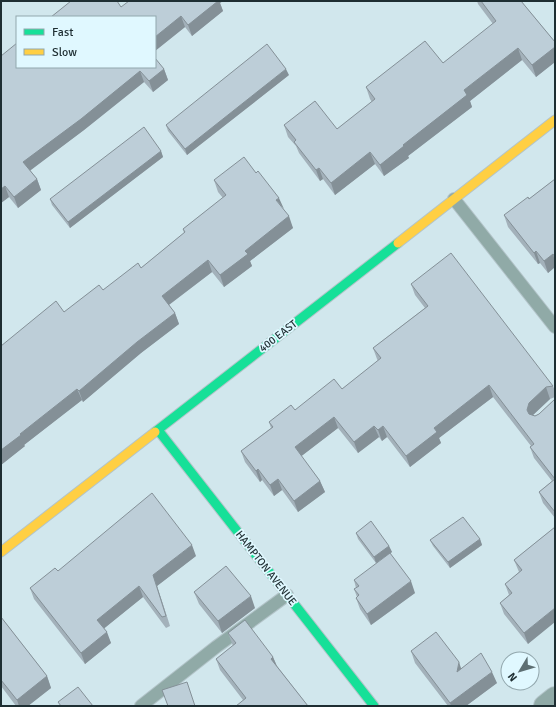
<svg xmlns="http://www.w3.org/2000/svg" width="556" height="707" font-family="Signika,sans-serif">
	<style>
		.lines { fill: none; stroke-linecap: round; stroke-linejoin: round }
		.lane-casing { stroke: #b3c4c9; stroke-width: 14 }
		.street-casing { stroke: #b3c4c9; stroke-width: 24 }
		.fast-casing { stroke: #b3c4c9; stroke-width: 11 }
		.slow-casing { stroke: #b3c4c9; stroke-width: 11 }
		.lane { stroke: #90aaa7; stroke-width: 12 }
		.street { stroke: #90aaa7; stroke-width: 22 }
		.fast { stroke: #16e098; stroke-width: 9 }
		.slow { stroke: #ffcf43; stroke-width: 9 }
		.wall { fill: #a3b1ba }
		.shaded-wall { fill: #849097 }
		.building { fill: #bdced8; stroke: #849097 }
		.labels { text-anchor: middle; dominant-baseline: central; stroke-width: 3.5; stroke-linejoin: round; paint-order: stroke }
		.street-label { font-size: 11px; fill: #1e2e32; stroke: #e0f8ff }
	</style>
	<rect width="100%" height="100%" fill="#d1e7ed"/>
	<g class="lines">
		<g class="lane-casing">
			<path id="lane" d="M454 199 555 327
				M141 706 216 647 287 595"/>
		</g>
		<g class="street-casing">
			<path id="street" d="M545 706 555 698"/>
		</g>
		<g class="fast-casing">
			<path id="fast" d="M158 430 374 706
				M155 432 398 243"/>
		</g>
		<g class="slow-casing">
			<path id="slow" d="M398 243 555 120
				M1 552 155 432"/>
		</g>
		<use href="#lane" class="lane"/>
		<use href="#street" class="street"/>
		<use href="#fast" class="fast"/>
		<use href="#slow" class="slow"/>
	</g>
	<path class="wall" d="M477 1H521L555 42V62L536 77 522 60 470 101 472 107 408 156 409 158 384 176 375 164 335 195 323 179 320 181 299 153 296 146 288 137 284 125 337 129 372 102 370 99 366 87 443 63 493 24 478 4Z
		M220 3 223 11 192 36 185 27 155 51V17L121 7Z
		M1 56 164 69 168 80 153 92 144 82 84 130 30 170 37 179 41 190 18 208 9 197 1 203Z
		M289 75 187 155 168 131 166 125Z
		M161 151 163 157 70 228 52 205 50 199Z
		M555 179V267L548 273 540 263 538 264 508 227 504 215 529 199Z
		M214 180 283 209 293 228 250 261 252 266 224 287 212 272 169 305 175 313 179 324 141 353 83 402 82 400 24 445 25 446 1 465V346L64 312 141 268 184 233 183 229 223 198 218 192Z
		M411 284 553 386 555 391V397L550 399 533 415 535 416 539 414 555 399V518L543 503 539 492 552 481 534 458 530 447 531 446 493 397 439 438 441 443 410 467 387 437 382 441 379 437 358 453 338 428 301 456 320 481 325 492 298 512 282 490 274 496 262 480 260 482 245 462 241 451 271 428 269 422 295 410 342 389 378 361 377 359 373 348 425 308 415 295Z
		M555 527 528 644 504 614 500 603 509 595 505 584 519 572 514 560Z
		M356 533 389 546 392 552 376 563 358 539Z
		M480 539 482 545 450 568 433 546 430 540Z
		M196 556 157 586 170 626 166 628 143 597 104 628 111 643 85 664 34 599 30 588 58 571Z
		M354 580 415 593 371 625 360 609 356 598 357 597 354 589 356 588Z
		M194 592 255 608 222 633 199 604Z
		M1 617 47 676 51 688 28 706H16L1 686Z
		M228 633 273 657 277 666 308 706 243 700 220 670 216 659 233 646Z
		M411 651 461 669 497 683 466 706H448L415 663Z"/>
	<path class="shaded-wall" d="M216 1H223L220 3 223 11 192 36 188 25Z
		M181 16 185 27 155 51V37Z
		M555 47V62L536 77 532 65Z
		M518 48 522 60 470 101 472 107 408 156 409 158 384 176 380 165 464 90Z
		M164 69 168 80 153 92 149 81Z
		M286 69 289 75 187 155 185 149Z
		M140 71 144 82 84 130 27 173 23 162Z
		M161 151 163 157 70 228 68 222Z
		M370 152 375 164 335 195 331 183Z
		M319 168 323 179 320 181 316 170Z
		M37 179 41 190 18 208 14 197Z
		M5 186 9 197 1 203V189Z
		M279 198 284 209 276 200Z
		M289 216 293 228 250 261 252 266 224 287 220 275 245 251Z
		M536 251 540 263 538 264 534 253Z
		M553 254 555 261V267L548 273 544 261Z
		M208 260 212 272 166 307 162 296Z
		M175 313 179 324 141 353 83 402 79 391 137 342Z
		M489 385 493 397 439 438 441 443 410 467 406 456 434 428Z
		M546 387 550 399 533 415 531 421 527 410 529 403Z
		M77 389 82 400 24 445 25 446 1 465V450L20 434Z
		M334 417 338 428 299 458 295 447Z
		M374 426 379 437 358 453 354 442Z
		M383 426 387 437 382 441 378 430Z
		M258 469 262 480 260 482 256 471Z
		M278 479 282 490 274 496 270 485Z
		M320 481 325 492 298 512 294 501Z
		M480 539 482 545 450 568 448 562Z
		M192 545 196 556 157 586 170 626 153 575Z
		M389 546 392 552 376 563 374 557Z
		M411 581 415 593 371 625 367 614Z
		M139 586 143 597 101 631 97 620Z
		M251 596 255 608 222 633 218 621Z
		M555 608V622L528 644 524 633Z
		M107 632 111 643 85 664 81 653Z
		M273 657 278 669 271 659Z
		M459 662 463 674 457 672Z
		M492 672 497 683 466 706H451L450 703Z
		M47 676 51 688 28 706H19L17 700Z"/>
	<path class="building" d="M71 1H117L121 7 129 1H218L188 25 181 16 155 37V17H51Z
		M481 1H521L555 42V47L532 65 518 48 464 90 467 95 403 145 404 146 380 165 370 152 331 183 319 168 316 170 294 142 296 140 284 125 315 101 337 129 375 99 366 87 425 41 443 63 496 21Z
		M17 43V67H155V58L164 69 149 81 140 71 81 119 23 162 37 179 14 197 5 186 1 189V56Z
		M267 44 286 69 185 149 166 125Z
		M144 127 161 151 68 222 50 199Z
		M244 157 256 173 258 171 279 198 276 200 289 216 245 251 248 254 220 275 208 260 162 296 175 313 137 342 79 391 77 389 20 434 21 435 1 450V346L56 301 64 312 99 285 103 290 138 263 141 268 185 232 183 229 226 195 214 180Z
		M555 179V257L553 254 544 261 536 251 534 253 504 215 528 197 529 199Z
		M451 253 553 386 546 387 529 403 527 410 529 414 535 416 539 414 555 399V512L539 492 555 479 530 447 534 444 489 385 434 428 437 432 406 456 383 426 378 430 374 426 354 442 334 417 295 447 320 481 294 501 278 479 270 485 258 469 256 471 241 451 273 427 269 422 291 405 295 410 334 379 342 389 381 358 373 348 428 306 411 284Z
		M152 493 192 545 153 575 166 616 162 617 139 586 97 620 107 632 81 653 30 588 55 568 58 571Z
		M463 517 480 539 448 562 430 540Z
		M371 521 389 546 374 557 356 533Z
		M555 527V608L524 633 500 603 512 593 505 584 522 570 514 560Z
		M390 553 411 581 367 614 356 598 359 595 354 589 359 586 354 580Z
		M226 566 251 596 218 621 194 592Z
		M1 617 47 676 17 700 1 680Z
		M245 620 273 657 271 659 308 706H236L246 698 216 659 236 643 228 633Z
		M436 632 459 662 457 672 481 653 492 672 450 703 411 651Z
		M187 682 195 706H168L162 690Z
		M78 687 93 706H61L58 702Z"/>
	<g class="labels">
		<g class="street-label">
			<text transform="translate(278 336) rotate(-38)">400 EAST</text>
			<text transform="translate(266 568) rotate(52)">HAMPTON AVENUE</text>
		</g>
	</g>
	<rect width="556" height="707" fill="none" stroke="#1e2e32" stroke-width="4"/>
	<rect x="16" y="16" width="140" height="52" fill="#e0f8ff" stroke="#92a7ad"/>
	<rect x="24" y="29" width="20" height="6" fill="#16e098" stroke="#92a7ad"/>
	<text x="52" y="36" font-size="12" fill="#1e2e32">Fast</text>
	<rect x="24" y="49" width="20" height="6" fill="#ffcf43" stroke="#92a7ad"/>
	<text x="52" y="56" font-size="12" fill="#1e2e32">Slow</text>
	<g transform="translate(520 671) rotate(232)"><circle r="19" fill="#e0f8ff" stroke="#92a7ad"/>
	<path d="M0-3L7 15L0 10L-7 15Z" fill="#5d6f73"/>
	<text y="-6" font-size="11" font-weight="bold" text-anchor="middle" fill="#1e2e32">N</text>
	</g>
</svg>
